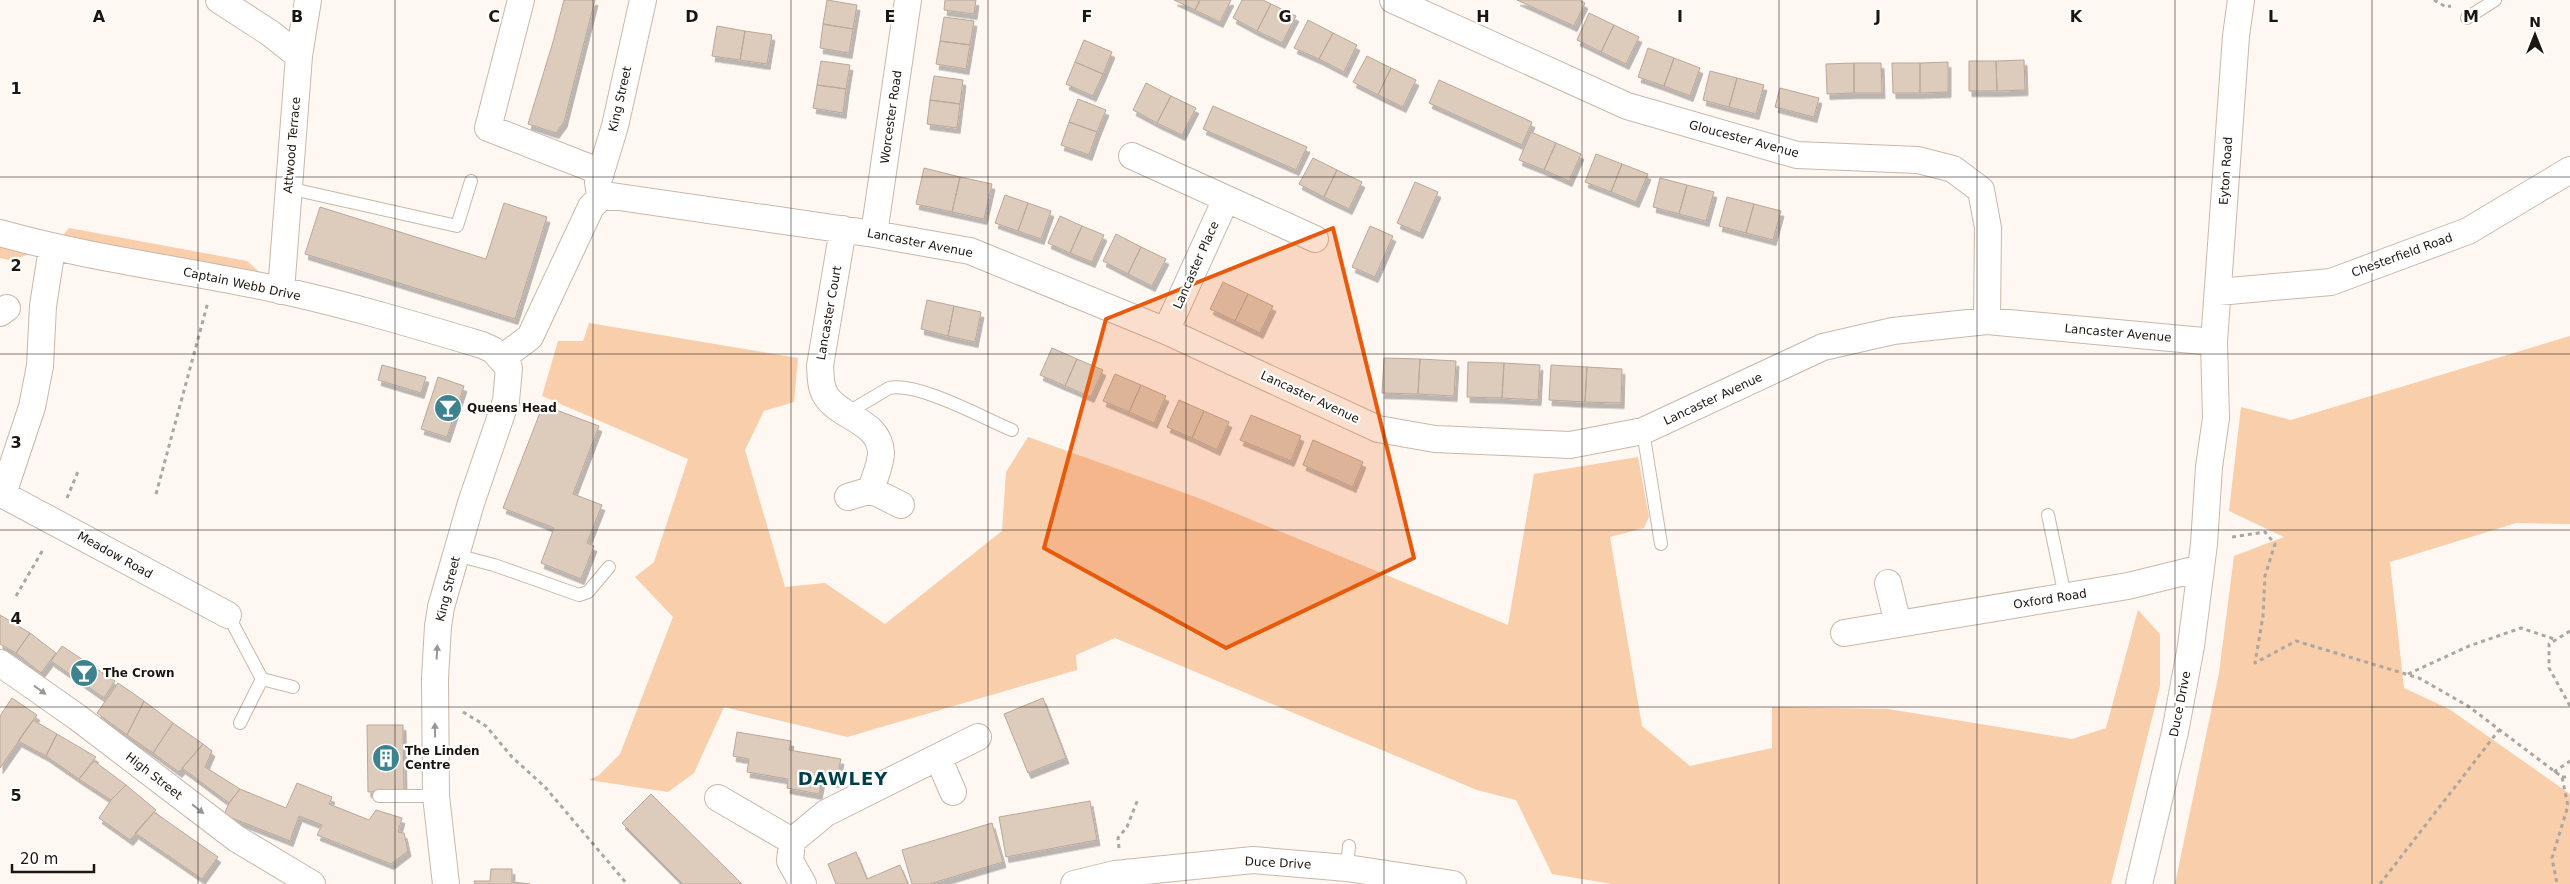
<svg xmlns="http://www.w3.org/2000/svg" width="2570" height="884" font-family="'DejaVu Sans',sans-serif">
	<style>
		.green { fill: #f8ceab }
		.building { fill: #ddcbbc; stroke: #b9a899; filter: url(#shadow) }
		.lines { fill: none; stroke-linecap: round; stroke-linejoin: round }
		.lane-casing { stroke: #c9b8a9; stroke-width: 14 }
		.street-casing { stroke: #c9b8a9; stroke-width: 28 }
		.path { stroke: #ada6a0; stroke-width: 3; stroke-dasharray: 4 4; stroke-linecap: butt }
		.lane { stroke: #fff; stroke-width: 12 }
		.street { stroke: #fff; stroke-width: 26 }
		.oneway { fill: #999693 }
		.marked { fill: #e8590c; fill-opacity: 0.2; stroke: #e8590c; stroke-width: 4; stroke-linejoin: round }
		.grid { fill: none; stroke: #1c1610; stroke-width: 1; stroke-opacity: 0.55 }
		.labels { text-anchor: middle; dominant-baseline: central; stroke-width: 4.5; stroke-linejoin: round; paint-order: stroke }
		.street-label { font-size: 12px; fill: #1c1610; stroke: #fff }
		.poi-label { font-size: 12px; font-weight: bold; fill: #1c1610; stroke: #fff; text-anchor: start }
		.district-label { font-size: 18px; font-weight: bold; letter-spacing: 1px; fill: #003f49; stroke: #fff }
		.grid-label { font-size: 16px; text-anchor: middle; font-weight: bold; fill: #1c1610; stroke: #fff; stroke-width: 4.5; stroke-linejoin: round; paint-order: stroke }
	</style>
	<defs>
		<filter id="shadow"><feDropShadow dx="3" dy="5.5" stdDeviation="0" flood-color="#0004"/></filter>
	</defs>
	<rect width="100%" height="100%" fill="#fff7f1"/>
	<path class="green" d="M69 228 247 261 281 291 52 248 10 260 0 258V233L52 248Z
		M589 323 798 358 794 402 764 411 745 450 785 587 825 583 885 624 1002 531 1006 472 1028 437 1196 497 1508 625 1534 474 1638 457 1649 517 1644 528 1610 537 1642 726 1690 766 1772 748V707L1888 709 2072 739 2106 728 2138 610 2160 634V686L2111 884H1612L1552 874 1516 800 1477 790 1115 638 1076 655 1077 670 847 737 724 707 694 773 668 792 589 780 599 775 620 754 673 617 635 577 654 562 688 459 542 396 558 341H583Z
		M2570 336V524L2516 523 2390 562 2404 688 2449 709 2570 794V884H2175L2219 673 2234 556 2284 537 2229 511 2241 407 2291 420Z"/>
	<path class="building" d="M564 0H595L564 122 556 133 528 124 553 42Z
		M827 0 857 5 853 29 823 24Z
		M945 0H976L974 14 944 10Z
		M1174 0H1200L1195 10Z
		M1200 0H1231L1220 22 1195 10Z
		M1242 0H1263L1271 4 1257 31 1233 18Z
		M1517 0H1579L1585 3 1574 26Z
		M1271 4 1296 16 1282 43 1257 31Z
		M1589 13 1614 25 1601 52 1577 40Z
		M944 17 974 21 970 45 940 41Z
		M1308 20 1333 33 1319 59 1294 48Z
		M823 24 853 29 849 53 820 48Z
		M1614 25 1639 37 1626 64 1601 52Z
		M717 26 745 31 740 60 712 56Z
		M745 31 772 35 767 64 740 60Z
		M1333 33 1357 45 1344 72 1319 59Z
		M1084 40 1112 52 1103 74 1075 62Z
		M940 41 970 45 966 69 936 64Z
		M1648 48 1674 58 1664 86 1638 77Z
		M1367 56 1391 68 1378 95 1353 82Z
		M1674 58 1700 68 1690 96 1664 86Z
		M2024 60 2025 90 1997 91 1996 61Z
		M821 61 850 65 846 89 817 85Z
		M1969 61H1996L1997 91H1969Z
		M1075 62 1103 74 1093 96 1066 84Z
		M1948 62V92L1920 93V63Z
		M1854 63V93L1827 94 1826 64Z
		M1854 63H1881L1882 93H1854Z
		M1892 63H1920V93H1893Z
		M1391 68 1416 80 1403 107 1378 95Z
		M1710 71 1737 78 1729 107 1703 100Z
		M934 76 963 80 960 104 930 100Z
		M1737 78 1764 85 1756 114 1729 107Z
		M1439 80 1532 122 1522 145 1429 103Z
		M1146 83 1171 96 1157 123 1133 110Z
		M817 85 846 89 843 113 813 108Z
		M1780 88 1819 98 1814 117 1775 107Z
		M1171 96 1196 108 1182 135 1157 123Z
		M1078 99 1106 110 1097 132 1069 122Z
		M930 100 960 104 957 128 927 124Z
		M1213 106 1307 147 1296 170 1203 129Z
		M1069 122 1097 132 1089 155 1061 145Z
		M1531 132 1556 143 1544 170 1519 160Z
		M1556 143 1581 154 1569 181 1544 170Z
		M1596 154 1622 164 1611 192 1585 182Z
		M1313 158 1337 170 1324 197 1299 184Z
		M1622 164 1648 174 1636 202 1611 192Z
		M924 168 960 177 952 212 916 204Z
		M1337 170 1362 182 1349 209 1324 197Z
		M960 177 992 184 984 219 952 212Z
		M1660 178 1687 185 1679 214 1653 207Z
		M1415 182 1438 192 1420 233 1397 223Z
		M1687 185 1714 192 1706 221 1679 214Z
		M1005 195 1028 203 1018 231 995 223Z
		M1727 197 1754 204 1746 233 1719 226Z
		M504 203 547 217 515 319 305 254 320 207 486 259Z
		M1028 203 1051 211 1041 239 1018 231Z
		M1754 204 1781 211 1773 240 1746 233Z
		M1060 216 1082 226 1070 253 1048 243Z
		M1082 226 1104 235 1092 262 1070 253Z
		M1370 226 1393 236 1375 277 1352 267Z
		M1116 234 1141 247 1128 274 1103 261Z
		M1141 247 1166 259 1152 286 1128 274Z
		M1223 282 1248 294 1235 321 1210 309Z
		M1248 294 1273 306 1260 333 1235 321Z
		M927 300 954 306 948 336 921 329Z
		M954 306 981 312 975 342 948 336Z
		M1052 348 1077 359 1065 386 1040 375Z
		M1384 358 1420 359 1418 394 1382 393Z
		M1077 359 1103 370 1091 397 1065 386Z
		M1420 359 1456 361 1454 396 1418 394Z
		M1468 362 1504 363 1502 398 1467 397Z
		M1504 363 1540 365 1538 400 1502 398Z
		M382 365 426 377 421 393 378 380Z
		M1551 365 1587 367 1585 402 1549 400Z
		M1587 367 1622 369 1621 403 1585 402Z
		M1115 374 1141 385 1129 412 1103 401Z
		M438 377 464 386 447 437 421 429Z
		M1141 385 1166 396 1154 423 1129 412Z
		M1179 400 1204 411 1192 438 1167 427Z
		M543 405 599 426 573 494 602 505 587 543 594 546 581 579 541 563 554 528 503 508Z
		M1204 411 1229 422 1217 450 1192 438Z
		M1251 415 1301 436 1291 461 1240 440Z
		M1313 440 1363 462 1353 487 1303 465Z
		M0 615 30 633 16 653 0 644Z
		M30 633 56 653 41 673 16 653Z
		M62 646 115 681 104 698 51 661Z
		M118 683 144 701 127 735 97 713Z
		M12 698 37 715 0 768V716Z
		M1043 698 1066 758 1028 773 1004 714Z
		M144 701 173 723 153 753 127 735Z
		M33 720 57 734 46 756 18 741Z
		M173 723 203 744 179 772 153 753Z
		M367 725H403L404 791 368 792Z
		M737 732 791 741 789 750 841 759 836 782 822 779 819 794 787 788 788 779 747 772 749 759 733 756Z
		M57 734 96 757 79 779 46 756Z
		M203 744 212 751 205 767 240 789 229 803 182 768Z
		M94 761 126 785 111 800 79 779Z
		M297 783 332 797 329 804 369 820 376 810 402 818 398 832 404 833 408 851 391 864 317 835 322 825 299 816 290 841 224 815 229 803 240 789 286 808Z
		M126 785 156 810 130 840 99 818 111 800Z
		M651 794 742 884H683L622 823Z
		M1090 801 1097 840 1006 857 999 817Z
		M154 812 218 857 202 879 135 833Z
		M992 823 1003 862 929 884H912L902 850Z
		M856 852 867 879 900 865 908 884H836L828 864Z
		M491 869H512V882L530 884H475L474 881H490Z"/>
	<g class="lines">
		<g class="lane-casing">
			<path id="lane" d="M2467 18 2495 0
				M288 188 457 226 471 181
				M847 413 889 388C919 382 983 418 1012 430
				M1643 431 1661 544
				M2048 515 2065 596
				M456 555 494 565 579 595 588 592 609 567
				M228 615 262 679 293 687
				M240 723 262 679
				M379 796H436
				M1347 868 1349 846"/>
		</g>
		<g class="street-casing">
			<path id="street" d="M219 0 270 33 299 56
				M521 0 488 128 601 172
				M1393 0 1627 106 1797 155 1918 160 1953 169 1981 190 1988 228 1987 321
				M1132 156 1315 239
				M599 189 598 182 615 126 643 0
				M843 229 820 366C821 376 820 387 826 396 840 418 880 421 881 453 881 464 874 479 871 490
				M0 233C92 259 187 270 280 290 348 305 415 325 482 345L493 350 509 368 506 401 471 503 441 607 438 626 435 678 436 796 446 884
				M874 234 908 0
				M281 291 299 56 308 0
				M2218 292 2331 282 2468 231 2570 170
				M0 313 7 308
				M1166 331 1226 199
				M502 358 530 337 591 207 600 198 612 196 874 234 970 251 1166 331 1378 429 1435 439 1570 445 1643 431 1823 347 1893 331 1987 321 2214 342
				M0 493 228 615
				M3 494 32 407 40 366 43 306 52 248
				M848 497 871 490 901 505
				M1888 583 1898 624
				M1844 633 2128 586 2201 568
				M0 663 77 717 237 839 312 884
				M938 757 953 792
				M718 798 792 841
				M803 884 790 861 792 841 826 813 978 737
				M1074 884 1115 874 1253 860 1347 868 1453 884
				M2139 884 2175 732 2191 646 2204 544 2209 467 2216 418 2214 342 2236 36 2241 0"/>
		</g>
		<path class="path" d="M2434 0 2446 7 2451 6
			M156 494 208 302
			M67 498 79 469
			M2232 537 2265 532 2275 544 2265 576 2263 616 2255 663 2296 641 2419 678 2468 706 2562 777 2568 806 2552 858 2557 884
			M16 596 44 548
			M2570 631 2549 644V668L2570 706
			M2408 674 2469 646 2521 628 2557 640
			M463 712 486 726 512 757 545 787 627 884
			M2554 772 2570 761
			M2562 777H2570
			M1119 848 1118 838 1127 827 1138 799
			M2380 884 2499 730"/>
		<use href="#lane" class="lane"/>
		<use href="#street" class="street"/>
	</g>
	<defs><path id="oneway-solid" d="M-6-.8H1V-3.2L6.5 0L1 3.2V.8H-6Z" transform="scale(1.25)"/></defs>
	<g class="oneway">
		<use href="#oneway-solid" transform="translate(437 652) rotate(-87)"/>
		<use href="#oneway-solid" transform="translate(40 690) rotate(36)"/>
		<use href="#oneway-solid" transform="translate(435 730) rotate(-91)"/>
		<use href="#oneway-solid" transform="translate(198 809) rotate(38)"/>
	</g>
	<path class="marked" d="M1333 228 1414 558 1226 648 1044 548 1106 319Z"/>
	<path class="grid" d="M198 0V884M395 0V884M593 0V884M791 0V884M988 0V884M1186 0V884M1384 0V884M1582 0V884M1779 0V884M1977 0V884M2175 0V884M2372 0V884M0 177H2570M0 354H2570M0 530H2570M0 707H2570"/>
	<defs>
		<g id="bar-disc" transform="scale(1.4375)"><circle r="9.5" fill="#3d828f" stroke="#fff"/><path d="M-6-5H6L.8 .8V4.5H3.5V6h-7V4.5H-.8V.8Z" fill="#fff"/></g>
		<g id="building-disc" transform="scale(1.4375)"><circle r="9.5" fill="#3d828f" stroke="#fff"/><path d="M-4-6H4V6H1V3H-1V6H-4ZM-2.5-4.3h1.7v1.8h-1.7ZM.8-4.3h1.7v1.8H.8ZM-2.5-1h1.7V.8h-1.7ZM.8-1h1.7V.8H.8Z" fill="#fff"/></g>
	</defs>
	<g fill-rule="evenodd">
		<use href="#bar-disc" x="448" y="408"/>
		<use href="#bar-disc" x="84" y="673"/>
		<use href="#building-disc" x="386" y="758"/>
	</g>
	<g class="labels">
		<g class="street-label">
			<text transform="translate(620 99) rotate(-77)">King Street</text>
			<text transform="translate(891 117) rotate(-82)">Worcester Road</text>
			<text transform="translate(1744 139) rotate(15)">Gloucester Avenue</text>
			<text transform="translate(292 145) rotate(-85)">Attwood Terrace</text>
			<text transform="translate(2226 171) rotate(-86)">Eyton Road</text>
			<text transform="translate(920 243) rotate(11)">Lancaster Avenue</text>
			<text transform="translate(2402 255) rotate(-20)">Chesterfield Road</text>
			<text transform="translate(1196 265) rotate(-66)">Lancaster Place</text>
			<text transform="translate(242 284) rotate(12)">Captain Webb Drive</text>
			<text transform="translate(829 313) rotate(-80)">Lancaster Court</text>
			<text transform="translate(2118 333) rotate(5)">Lancaster Avenue</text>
			<text transform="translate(1310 397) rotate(25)">Lancaster Avenue</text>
			<text transform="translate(1713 399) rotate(-25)">Lancaster Avenue</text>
			<text transform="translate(115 555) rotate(29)">Meadow Road</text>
			<text transform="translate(448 589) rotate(-76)">King Street</text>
			<text transform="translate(2050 599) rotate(-9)">Oxford Road</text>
			<text transform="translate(2180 704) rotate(-79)">Duce Drive</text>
			<text transform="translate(154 776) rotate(38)">High Street</text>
			<text transform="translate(1278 863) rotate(3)">Duce Drive</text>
		</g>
		<g class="poi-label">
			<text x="467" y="408">Queens Head</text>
			<text x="103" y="673">The Crown</text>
			<text x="405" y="751">The Linden<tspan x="405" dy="14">Centre</tspan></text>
		</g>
		<g class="district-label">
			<text x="843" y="778">DAWLEY</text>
		</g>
	</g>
	<g class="grid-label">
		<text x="99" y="22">A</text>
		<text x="297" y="22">B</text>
		<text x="494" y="22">C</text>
		<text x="692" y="22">D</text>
		<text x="890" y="22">E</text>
		<text x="1087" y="22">F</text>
		<text x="1285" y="22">G</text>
		<text x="1483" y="22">H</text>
		<text x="1680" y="22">I</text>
		<text x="1878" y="22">J</text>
		<text x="2076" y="22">K</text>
		<text x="2273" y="22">L</text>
		<text x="2471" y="22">M</text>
		<text x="16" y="94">1</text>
		<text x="16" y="271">2</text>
		<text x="16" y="448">3</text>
		<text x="16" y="624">4</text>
		<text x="16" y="801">5</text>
	</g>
	<g transform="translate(2535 35)" stroke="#ffffff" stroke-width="4" paint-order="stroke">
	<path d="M0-4L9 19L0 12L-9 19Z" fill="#1c1610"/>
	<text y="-8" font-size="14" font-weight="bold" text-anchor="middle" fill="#1c1610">N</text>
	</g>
	<path d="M12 864v8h82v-8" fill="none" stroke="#1c1610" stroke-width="2.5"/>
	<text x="20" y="864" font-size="15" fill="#1c1610" stroke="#ffffff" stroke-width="4" paint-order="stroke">20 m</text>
</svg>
